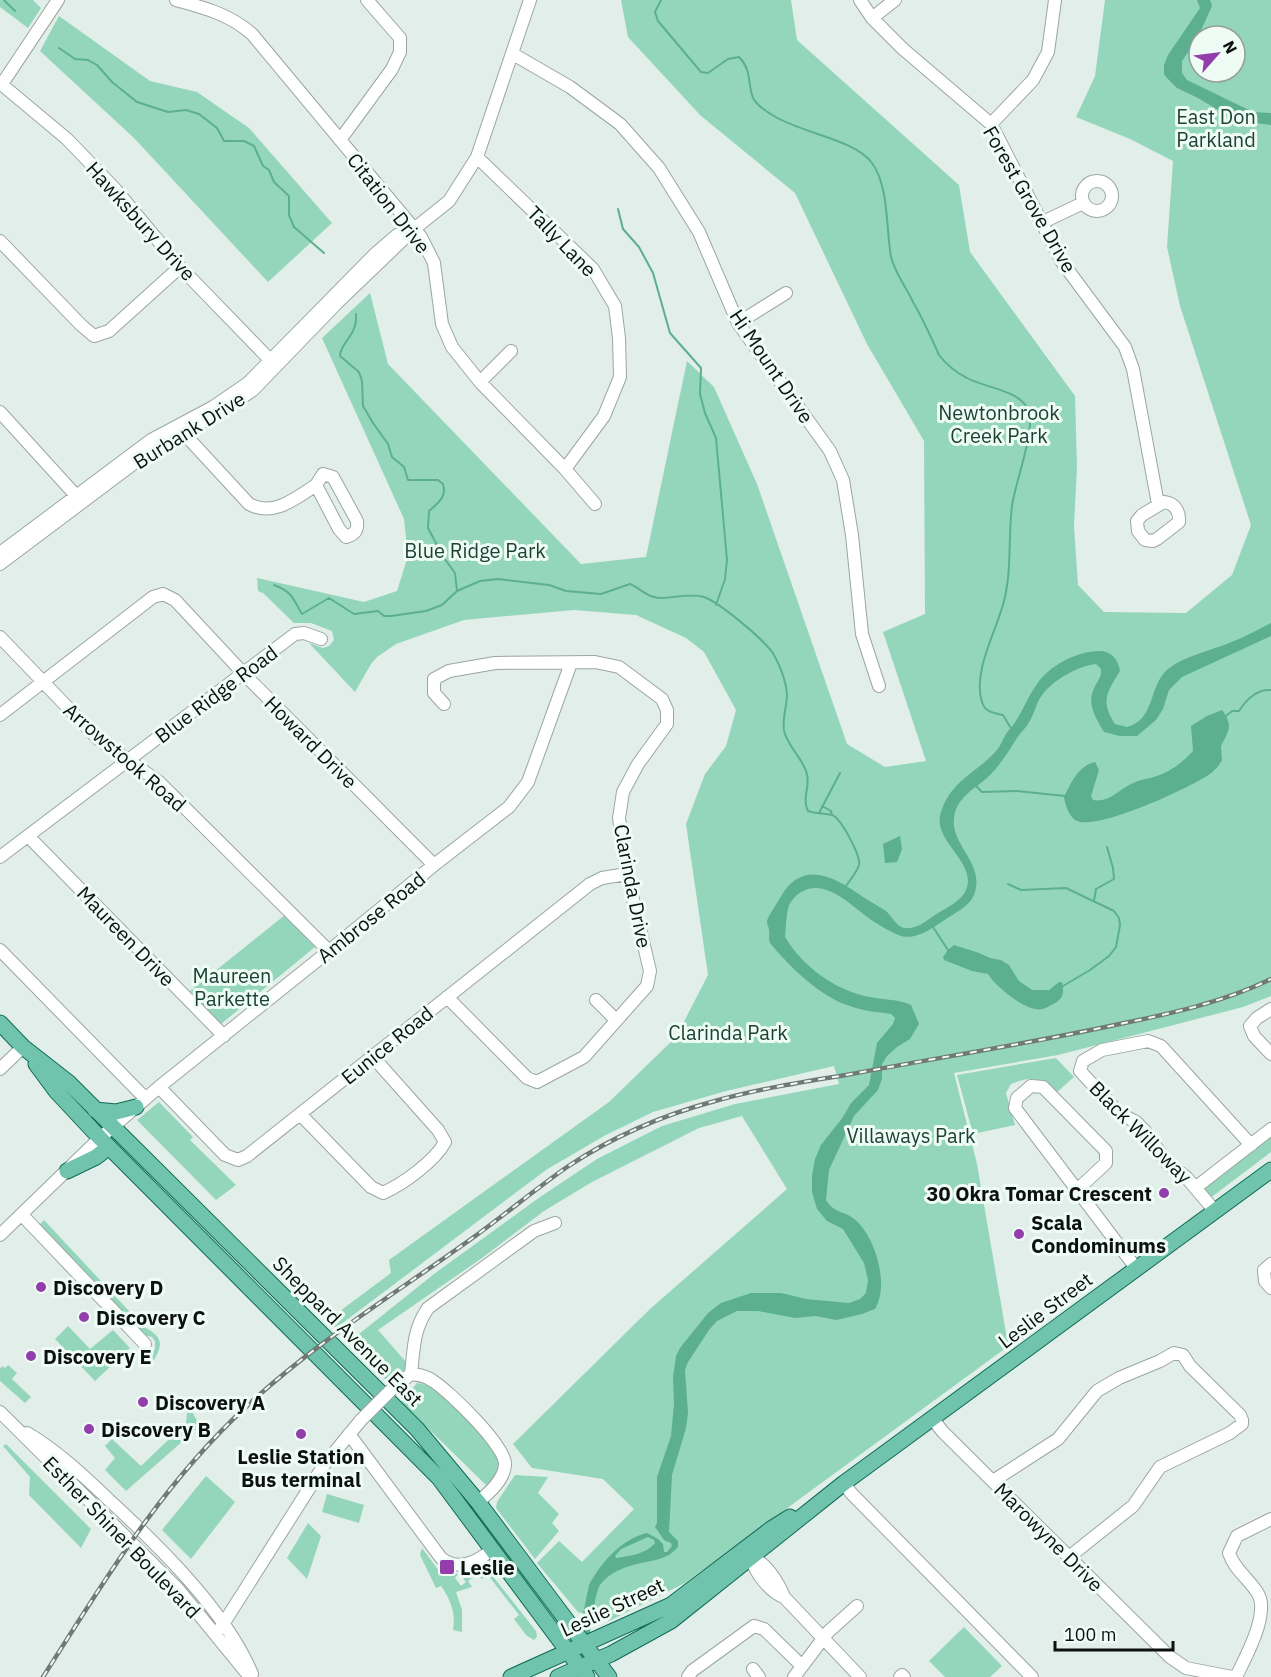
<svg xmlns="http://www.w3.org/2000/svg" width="1271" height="1677" font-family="'IBM Plex Sans',sans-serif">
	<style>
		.green { fill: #94d6bc; fill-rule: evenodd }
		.water { fill: #5caf91; fill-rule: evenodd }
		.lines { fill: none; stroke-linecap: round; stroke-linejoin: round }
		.stream { stroke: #5caf91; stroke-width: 2 }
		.minor-casing { stroke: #9ba6a1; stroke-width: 14 }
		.major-casing { stroke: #0f6c53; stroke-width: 17 }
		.minor { stroke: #fff; stroke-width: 12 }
		.major { stroke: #70c4ae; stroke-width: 15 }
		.rail-casing { stroke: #717976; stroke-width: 4.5 }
		.rail { stroke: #effcf6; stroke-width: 2; stroke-dasharray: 7; stroke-linecap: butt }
		.minor-bridge-casing { stroke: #9ba6a1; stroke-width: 14; stroke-linecap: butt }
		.minor-bridge { stroke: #fff; stroke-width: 12 }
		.poi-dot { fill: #933eac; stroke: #effcf6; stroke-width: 2 }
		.labels { text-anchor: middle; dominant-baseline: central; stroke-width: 6; stroke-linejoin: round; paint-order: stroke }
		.park-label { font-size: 20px; fill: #1d4235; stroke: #effcf6 }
		.street-label { font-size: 20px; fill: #0c100f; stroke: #effcf6 }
		.poi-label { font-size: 20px; font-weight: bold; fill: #0c100f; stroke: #effcf6; text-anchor: start }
	</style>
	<rect width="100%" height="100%" fill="#e2eee9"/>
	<path class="green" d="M0 0H33L41 8 28 28 0 7Z
		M621 0H791L797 40 959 185 970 252 1075 396 1077 467 1074 526 1078 585 1104 612 1186 613 1232 575 1251 525 1180 306 1167 247 1173 161 1130 139 1076 117 1095 76 1105 0H1271V996L1243 1007 1058 1055 954 1073 977 1164 1006 1333 1014 1342 685 1583 609 1621 578 1612 537 1563 559 1541 582 1562 634 1509 603 1479 532 1468 513 1444 650 1309 787 1189 742 1116 699 1128 592 1182 544 1211 482 1258 378 1330 407 1363 405 1371 390 1384 349 1342 434 1274 540 1197 597 1159 662 1126 735 1104 839 1084 834 1066 726 1091 653 1112 604 1136 546 1170 336 1328 328 1320 391 1273 389 1260 609 1102 676 1037 708 975 686 824 705 774 726 746 736 710 704 652 686 638 636 615 574 610 464 620 396 644 377 657 371 664 355 692 309 643 323 648 329 646 334 640 332 631 311 623H294L263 593 258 591 257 578 364 602 397 591 408 556 404 519 322 338 370 293 388 364 581 564 646 557 687 361 714 387 757 484 847 744 885 767 926 761 883 632 925 614 924 441 867 344 795 193 700 115 628 37ZM1199 36H1235V72H1199Z
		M59 16 150 81 197 92 249 128 332 223 268 282 134 138 40 51Z
		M285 915 315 947 221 1024 190 991Z
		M1056 1058 1074 1077 1056 1093C1040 1078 1033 1075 1011 1084L1006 1093 1015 1125 973 1134 957 1075Z
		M159 1102 193 1137 190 1140 236 1185 216 1200 137 1120Z
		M1271 1136V1152L1209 1199 1204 1188Z
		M44 1220 144 1327C165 1338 163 1346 151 1365L146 1360 155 1349V1341L152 1337 139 1334 35 1229Z
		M68 1326 90 1349 113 1330 130 1348 95 1381 55 1339Z
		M8 1365 17 1373 12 1379 31 1397 25 1403 0 1381V1369L2 1366 5 1368Z
		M417 1383 433 1386 495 1448 501 1462 496 1477 486 1485 401 1402Z
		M188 1404 200 1426 126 1491 105 1470 115 1458 105 1446 112 1439 141 1466 186 1423Z
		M6 1444 91 1529 81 1548 29 1495 30 1477 3 1446Z
		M515 1475 548 1477 538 1493 559 1514 552 1523 559 1531 535 1559 496 1508 497 1502Z
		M206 1476 235 1502 191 1559 162 1530Z
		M327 1494 364 1505 359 1523 322 1512Z
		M308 1523 321 1536 307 1579 287 1558Z
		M422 1548 442 1575 451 1573 458 1574 455 1578 461 1586 466 1582 460 1574 483 1568 487 1569 536 1631 537 1637 534 1640 526 1635 514 1619 519 1615 488 1575 482 1579 478 1574 468 1581 472 1587 456 1592 462 1610V1632L453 1630C456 1614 451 1600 441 1586L436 1588 420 1555Z
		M964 1627 1002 1666 990 1677H945L929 1661Z"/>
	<path class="water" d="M1197 0H1210L1212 6 1198 37 1182 61V73L1187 80 1253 112 1271 113V125L1241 121 1228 116 1198 98 1177 88 1167 78 1164 74V65L1168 55 1200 8Z
		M1271 623V636L1182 677 1169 690 1163 709 1156 720 1137 736H1120L1104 732C1097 720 1087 705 1093 691 1096 682 1102 678 1101 669L1096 664C1078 666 1053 680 1042 695 1036 703 1034 715 1028 724 1025 729 1020 733 1017 738 1008 752 999 767 987 778 974 789 955 799 954 819 951 846 986 864 974 895 969 907 953 914 943 921 931 929 916 940 901 936 892 933 881 926 873 921 854 909 827 877 801 892 796 895 792 900 789 905 786 915 786 927 785 937 803 967 836 991 870 997 884 1000 898 999 911 1005L919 1024 910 1039 897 1047 887 1056 882 1064V1079L878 1090 854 1116 829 1170 826 1200C835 1214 842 1210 853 1218 875 1234 890 1285 875 1309L862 1314 836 1320 816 1316 795 1318 758 1311H737L717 1321 709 1330 688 1362 685 1370 688 1413 686 1428 672 1475 669 1532 678 1541V1547C668 1559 655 1560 641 1563 627 1566 609 1572 600 1585 593 1595 587 1661 585 1677H570L589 1585C601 1562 622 1539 647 1533L658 1539 663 1544 664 1552H667L672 1546 671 1543 664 1540 655 1527 657 1523V1477L671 1436 674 1404 673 1377 676 1356 680 1348 708 1313 721 1303 751 1293H781L806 1299 849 1303 860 1299 866 1293 868 1280 864 1263 843 1229 827 1221 817 1209 812 1192V1176L815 1159 821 1145 843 1117 851 1103 869 1085 877 1043 893 1024 895 1018 891 1014C877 1012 863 1011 850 1006 820 997 789 966 770 943 768 939 770 935 769 930 769 927 767 925 767 922 767 917 777 904 780 898 802 858 835 877 863 897 870 902 879 906 886 911 894 918 897 930 910 928 920 927 930 918 938 913 948 907 961 901 966 890 978 862 931 841 941 812 952 779 976 774 997 750 1001 745 1003 739 1006 734 1009 729 1014 725 1017 719 1024 708 1029 695 1037 684 1049 666 1077 651 1099 651 1111 651 1118 659 1120 671 1107 692 1100 701 1115 724L1127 727C1156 719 1148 686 1168 669 1184 656 1210 651 1229 643 1243 638 1257 630 1271 623ZM648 1537 654 1540 655 1543C646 1554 630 1556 616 1558L615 1556 621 1549Z
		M1222 710C1234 726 1228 732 1221 746L1222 760C1219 766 1215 770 1210 774 1189 788 1100 830 1077 821 1069 817 1065 805 1064 797 1071 783 1078 766 1095 762L1099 770 1091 796 1093 800C1108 803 1119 790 1131 784 1139 780 1146 779 1154 777 1170 772 1182 763 1193 751L1191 726 1207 716Z
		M900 836 902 849 897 862 885 863 883 844Z
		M954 945 979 953 990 958 1001 960 1009 965 1019 981 1032 990H1049L1059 982H1062C1064 991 1064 998 1055 1003 1052 1004 1047 1008 1043 1009 1027 1013 995 986 988 974L972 971 944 960 943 957 948 950Z"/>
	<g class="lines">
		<path class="stream" d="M4 0 15 11
			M661 0 655 12 658 21 701 72 708 73 728 59 739 57C751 69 748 81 752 95 754 104 767 112 774 116 801 133 854 139 872 163 889 186 886 229 891 257 895 273 906 287 913 302 923 319 931 337 939 355 946 364 957 373 967 378 985 388 1022 390 1029 412 1035 432 1015 483 1012 506 1008 537 1012 570 1004 601 997 630 972 672 982 702 985 712 993 713 1003 715L1012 730
			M59 48 75 59 88 60 97 65 112 82 137 102 168 112 186 110 199 114 217 128 224 141H244L254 146 263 166 269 170 274 182 289 196V215L294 227 324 253
			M618 209 623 229 639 247 653 273 670 333 701 368 700 394 705 413 716 438 727 560 725 579 716 605
			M356 314C358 336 340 342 340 356L359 372 362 381 363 406 373 423 388 444 392 457 404 467 408 480H438L443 484C447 497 438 503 429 511L428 528 444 558 455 573 457 591
			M274 585C293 592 293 599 302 614L329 598 354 614 378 611 384 616H391L426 611 442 605 457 591 480 581 498 579 549 585 566 591 601 594 630 584C638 587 645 595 654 597 665 601 686 592 704 597 719 602 766 641 774 655 780 666 786 682 787 694 787 706 782 719 784 731 788 746 801 757 806 771 812 784 801 797 808 811 816 814 824 813 832 815 841 818 861 856 859 865 857 872 850 880 846 886
			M1226 716 1232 711H1239C1246 700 1256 689 1271 690
			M975 785 982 792 1017 791 1065 796
			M822 806 831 811 832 815
			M819 813 840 773
			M1008 884 1021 890 1066 888 1114 911 1119 918 1120 925 1116 947 1109 956 1090 970 1063 986
			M1094 901 1096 889 1114 879 1113 868 1107 847
			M933 927 948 950"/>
		<g class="minor-casing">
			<path id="minor" d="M176 0C205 8 229 14 252 34L421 237 434 263 442 324 452 347 480 382 565 469 595 504
				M860 0 872 18 903 49 991 124 1062 262 1125 347 1133 369 1158 504
				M872 18 895 0
				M513 54 570 87 620 124 659 168 699 232 738 323 830 451 843 480 852 535 862 634 879 686
				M0 83 67 139 116 190 180 267 275 365
				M2 84 58 0
				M991 124 1033 80 1048 52 1055 0
				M340 140 392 69 400 52V38L367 0
				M477 157 593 269 615 306 619 338 620 377 604 416 565 469
				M1082 196a15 15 0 1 1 30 0a15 15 0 1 1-30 0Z
				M1041 223 1083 203
				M0 241 81 325 94 336 109 331 180 267
				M738 323 786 293
				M480 382 511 351
				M0 412 80 500
				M177 426 249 504C273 517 295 499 316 485L339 529 346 537C355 534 358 531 357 521L333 477 323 474 316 485
				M1164 502C1175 503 1180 512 1179 522L1157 539 1153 541 1145 540 1138 531 1137 521 1142 515Z
				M0 553 151 440 213 407 248 383 376 253 397 235 413 230
				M0 564 157 446 216 415 253 390 337 303 414 229 449 201 477 157 530 0
				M0 637 97 738 159 782 329 951
				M444 704 434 693V679L449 671 495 663 595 662 619 667 662 699 667 710V724L638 764 623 792 619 818 627 874 650 971 647 986 584 1057 537 1082 527 1078 447 997
				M0 715 153 597 163 594 175 600 243 673 434 865
				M28 836 224 1036
				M0 857 295 634 304 633 321 639
				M0 950 145 1098
				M596 1000 616 1020
				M1271 1009 1257 1018 1250 1026 1254 1036 1271 1054
				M0 1069 23 1047
				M159 1087 225 1155 238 1160 247 1156 590 884 602 878 627 874
				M300 1114 371 1187 383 1193C403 1184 435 1161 445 1142L438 1130 373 1057
				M1195 1188 1271 1129
				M1077 1190 1106 1163V1151L1043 1087 1031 1086 1017 1098 1015 1108 1136 1268
				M1214 1210 1186 1177 1167 1163 1145 1131 1136 1122 1119 1113 1080 1071 1083 1061 1102 1050 1148 1041 1161 1046 1251 1145
				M22 1215 145 1344
				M0 1235 100 1138 159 1087 329 951 434 865 509 807 528 782 571 663
				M1271 1264 1264 1270 1265 1281 1271 1288
				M411 1374C414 1348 413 1330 428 1308L534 1231 555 1223
				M392 1389 411 1374C420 1375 426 1376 433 1381 449 1391 507 1447 505 1465 504 1480 489 1493 478 1502
				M0 1412 178 1589 250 1677
				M933 1419 942 1431 1170 1657 1186 1668 1232 1677
				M27 1433C56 1450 83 1475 108 1499 158 1545 226 1611 252 1674
				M349 1434 441 1558C459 1572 476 1562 492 1550
				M993 1481 1058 1439 1097 1391 1119 1378 1160 1361 1174 1353 1183 1355 1190 1366 1240 1415 1242 1420V1424L1230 1433 1160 1467 1133 1506 1069 1557
				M844 1483 851 1493 1032 1677
				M784 1597C771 1593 753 1571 752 1558 766 1562 779 1584 784 1597L860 1677
				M220 1629 324 1465 361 1420
				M753 1669 759 1677
				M688 1677 692 1671 754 1626 764 1629 802 1666
				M794 1677 828 1632 857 1606
				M900 1677 902 1675 904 1677
				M1236 1677C1246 1656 1271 1612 1257 1592 1248 1578 1234 1569 1229 1553L1237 1536 1271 1519"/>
		</g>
		<g class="major-casing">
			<path id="major" d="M0 1023 23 1047 69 1083 417 1429 478 1502 609 1677
				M36 1064 56 1091 100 1138 439 1478 587 1677
				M95 1110 116 1112 136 1107
				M67 1171 96 1157 109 1147
				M511 1677 671 1605 771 1529 790 1517
				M558 1677 611 1654 671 1621 844 1483 1271 1170"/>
		</g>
		<use href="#minor" class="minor"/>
		<use href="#major" class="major"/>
		<g class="rail-casing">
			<path id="rail" d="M43 1677C105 1580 161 1485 247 1406 318 1340 401 1290 478 1234 508 1212 537 1188 567 1167 612 1137 663 1115 715 1101 758 1089 802 1082 846 1075 936 1058 1026 1044 1115 1025 1168 1014 1222 1003 1271 979"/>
		</g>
		<use href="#rail" class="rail"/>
		<g class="minor-bridge-casing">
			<path id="minor-bridge" d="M361 1420 392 1389"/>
		</g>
		<use href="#minor-bridge" class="minor-bridge"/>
	</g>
	<g class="poi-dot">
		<circle cx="1164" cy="1193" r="6"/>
		<circle cx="1019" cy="1234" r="6"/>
		<circle cx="41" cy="1287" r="6"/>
		<circle cx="84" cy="1317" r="6"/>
		<circle cx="31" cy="1356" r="6"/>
		<circle cx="143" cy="1402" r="6"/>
		<circle cx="89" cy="1429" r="6"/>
		<circle cx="301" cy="1434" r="6"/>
		<rect x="439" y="1559" width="16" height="16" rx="3"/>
	</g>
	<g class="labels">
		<g class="park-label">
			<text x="1216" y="116">East Don<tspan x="1216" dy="23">Parkland</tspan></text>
			<text x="999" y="412">Newtonbrook<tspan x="999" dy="23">Creek Park</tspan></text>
			<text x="475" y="550">Blue Ridge Park</text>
			<text x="232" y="975">Maureen<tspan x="232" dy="23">Parkette</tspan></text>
			<text x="728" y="1032">Clarinda Park</text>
			<text x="911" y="1135">Villaways Park</text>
		</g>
		<g class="street-label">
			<text transform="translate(1030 199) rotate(60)">Forest Grove Drive</text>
			<text transform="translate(389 203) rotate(52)">Citation Drive</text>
			<text transform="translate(141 221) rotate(48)">Hawksbury Drive</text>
			<text transform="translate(562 241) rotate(46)">Tally Lane</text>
			<text transform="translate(772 366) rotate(56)">Hi Mount Drive</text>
			<text transform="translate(189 430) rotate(-32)">Burbank Drive</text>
			<text transform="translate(216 694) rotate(-37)">Blue Ridge Road</text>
			<text transform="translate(311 742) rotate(45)">Howard Drive</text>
			<text transform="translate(125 757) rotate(41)">Arrowstook Road</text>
			<text transform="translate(633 886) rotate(79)">Clarinda Drive</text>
			<text transform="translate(371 917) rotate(-39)">Ambrose Road</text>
			<text transform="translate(126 936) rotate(46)">Maureen Drive</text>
			<text transform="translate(387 1045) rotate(-39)">Eunice Road</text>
			<text transform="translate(1141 1132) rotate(45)">Black Willoway</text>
			<text transform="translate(1045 1310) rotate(-37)">Leslie Street</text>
			<text transform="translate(348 1331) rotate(45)">Sheppard Avenue East</text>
			<text transform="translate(122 1537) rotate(46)">Esther Shiner Boulevard</text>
			<text transform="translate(1049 1537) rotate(45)">Marowyne Drive</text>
			<text transform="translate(612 1607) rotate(-25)">Leslie Street</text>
		</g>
		<g class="poi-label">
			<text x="1152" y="1193" text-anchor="end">30 Okra Tomar Crescent</text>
			<text x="1031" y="1222">Scala<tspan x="1031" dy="23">Condominums</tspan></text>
			<text x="53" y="1287">Discovery D</text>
			<text x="96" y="1317">Discovery C</text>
			<text x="43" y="1356">Discovery E</text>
			<text x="155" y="1402">Discovery A</text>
			<text x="101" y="1429">Discovery B</text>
			<text x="301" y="1456" text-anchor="middle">Leslie Station<tspan x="301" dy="23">Bus terminal</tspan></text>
			<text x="460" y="1567">Leslie</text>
		</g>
	</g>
	<g transform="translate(1217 54) rotate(62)"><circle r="28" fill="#effcf6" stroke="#949e9a" stroke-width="1.5"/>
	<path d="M0-4.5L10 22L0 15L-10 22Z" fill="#933eac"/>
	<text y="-9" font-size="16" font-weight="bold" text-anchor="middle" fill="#0c100f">N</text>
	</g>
	<path d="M1055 1641v9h118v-9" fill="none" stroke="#0c100f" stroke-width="3"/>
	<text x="1064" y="1641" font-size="18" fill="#0c100f" stroke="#effcf6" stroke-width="4.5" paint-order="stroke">100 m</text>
</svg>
